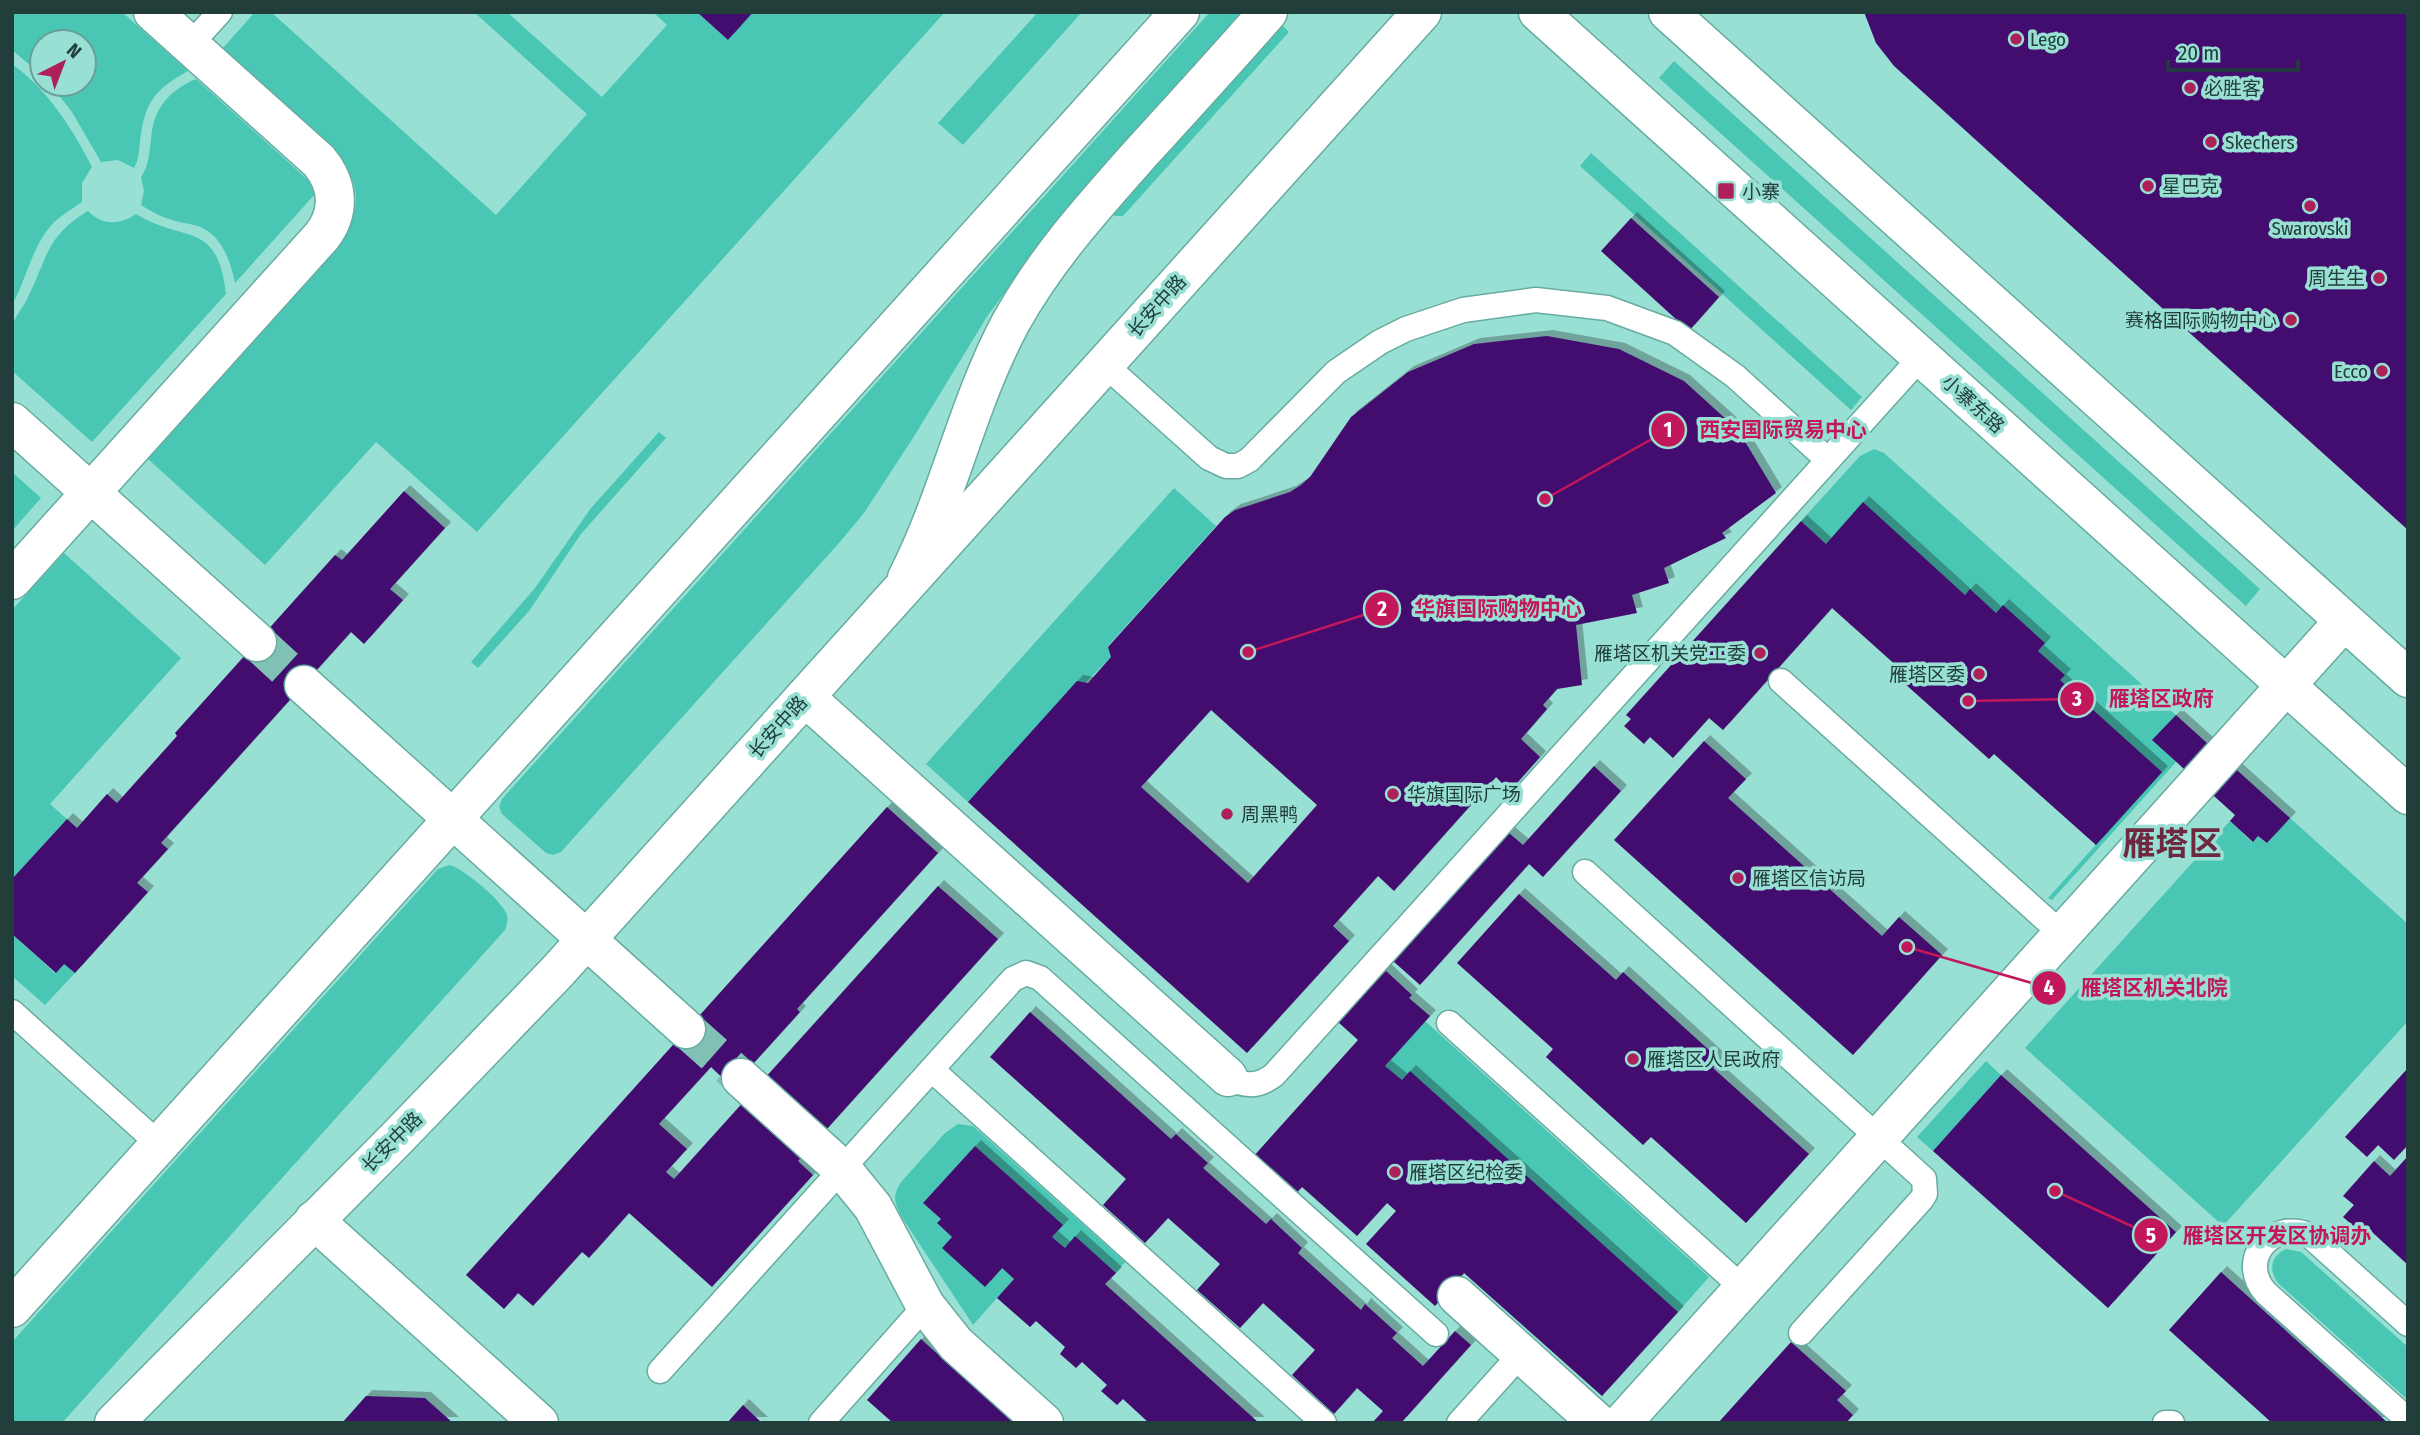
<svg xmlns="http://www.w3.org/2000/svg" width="2420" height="1435" font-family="'Fira Sans Condensed','Noto Sans SC',sans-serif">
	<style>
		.green { fill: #4ac6b5 }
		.building { fill: #420b6e; fill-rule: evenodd; filter: url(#shadow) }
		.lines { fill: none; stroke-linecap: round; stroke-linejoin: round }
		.minor-tunnel { stroke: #81c0b5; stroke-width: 38; stroke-dasharray: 38 19; stroke-linecap: butt }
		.service-casing { stroke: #66aca0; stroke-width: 27 }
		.minor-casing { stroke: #66aca0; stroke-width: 41 }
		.primary-casing { stroke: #66aca0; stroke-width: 41 }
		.service { stroke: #fff; stroke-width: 24 }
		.minor { stroke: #fff; stroke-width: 38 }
		.primary { stroke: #fff; stroke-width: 38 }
		.poi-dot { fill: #ae205a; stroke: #99e0d4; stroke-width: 2.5 }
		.labels { text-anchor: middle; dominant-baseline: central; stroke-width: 7; stroke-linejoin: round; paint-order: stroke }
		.poi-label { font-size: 19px; fill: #213e3a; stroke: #99e0d4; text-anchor: start }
		.street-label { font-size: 19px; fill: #213e3a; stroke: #99e0d4 }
		.town-label { font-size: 33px; font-weight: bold; fill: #6e2940; stroke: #99e0d4 }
		.leader { fill: none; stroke: #c2185b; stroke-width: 2.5 }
		.callout-dot { fill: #c2185b; stroke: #99e0d4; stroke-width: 2.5 }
		.mark-label { font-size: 21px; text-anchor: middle; font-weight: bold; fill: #fff }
		.callout-label { font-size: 21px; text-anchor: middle; font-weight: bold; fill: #c2185b; stroke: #99e0d4; stroke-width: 7; stroke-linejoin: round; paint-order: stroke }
	</style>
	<defs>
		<filter id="shadow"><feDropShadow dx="6" dy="-6" stdDeviation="0" flood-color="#0004"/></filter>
	</defs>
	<rect width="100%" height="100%" fill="#99e0d4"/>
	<path class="green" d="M12 12H122L188 71C154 90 145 102 140 141 139 151 139 160 134 168L118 160 101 162 72 112 50 84H84V42H42V75L12 50Z
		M255 12H271L496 215 587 114 474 12H507L602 97 667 25 653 12H697L728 40 753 12H945L477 532 376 442 265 565 148 459 325 262C362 219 369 187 328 143L223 48Z
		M1038 12H1082L963 145 938 123Z
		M1210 12H1250L1038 248 988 315 913 438 864 513 839 543 561 852 553 855 546 853 502 814 499 807 502 799Z
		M1278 21 1289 32 1123 216H1115L1113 214Z
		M1674 61 2260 589 2246 606 1659 78Z
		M12 64C48 90 72 128 92 167L82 183V202C75 207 66 212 59 218 33 239 28 277 12 305Z
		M196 79 308 180 315 194 235 283C230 260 222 235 198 226 187 223 176 222 166 218 157 215 149 210 141 205L144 191 141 177C149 165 149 154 151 140 153 109 168 91 196 79Z
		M1591 153 1862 397 1851 410 1580 166Z
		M88 211C102 226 120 225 136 214 185 244 217 219 226 294L92 442 12 371C12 357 10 341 12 327 14 318 23 307 27 299 48 258 45 237 88 211Z
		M659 432 666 438 581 534 529 611 478 668 471 662 535 588 591 508Z
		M1874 449 1884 453 2176 715 2153 740 2176 762 2052 900 2048 898 2161 772 2060 680 2064 674 2038 651 2044 643 2002 606 1996 613 1970 590 1965 595 1863 503 1826 544 1801 521 1860 456Z
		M12 472 41 498 12 531Z
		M1174 488 1216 526 1108 646 1111 657 968 802 926 764Z
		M64 553 181 658 50 804 67 819 12 879V610Z
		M2290 818 2408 924V1021L2223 1226 2025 1048 2230 821 2252 842 2258 836 2267 843Z
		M449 865C462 867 501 900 506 913 509 919 507 924 505 930L62 1423H12V1342L438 869Z
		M12 934 55 973 64 964 75 973 45 1005 12 976Z
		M1425 1021 1709 1277 1678 1312 1385 1066Z
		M1986 1061 2001 1075 1933 1151 1917 1137Z
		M958 1124 973 1126 1125 1262 1116 1273 1075 1237 1065 1248 1052 1237 1062 1225 975 1146 923 1203 941 1219 937 1223 952 1237 942 1248 1002 1268 1014 1279 973 1325 901 1216C894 1201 892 1195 902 1181L945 1133Z
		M2286 1249 2301 1252 2408 1347V1400L2278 1283C2268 1269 2271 1256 2286 1249Z"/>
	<path class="building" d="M697 12H753L728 40Z
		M1864 12H2408V530L1894 66 1876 43Z
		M1631 218 1719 297 1689 331 1601 251Z
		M1547 336 1619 349 1684 381 1738 430 1776 493 1722 533 1726 538 1664 568 1669 583 1632 595 1637 613 1576 625 1582 685 1557 689 1543 705 1547 709 1521 739 1540 757 1510 791 1496 777 1394 891 1378 876 1333 926 1349 941 1247 1053 968 802 1077 681 1088 683 1111 657 1108 647 1225 517 1235 510 1290 492 1301 485 1310 477 1351 417 1408 372 1474 344ZM1211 710 1317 805 1248 883 1141 787Z
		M404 491 445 528 390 589 403 600 364 644 351 632 161 843 168 849 137 883 148 892 75 973 64 964 56 973 12 934V879L67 819 77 828 107 794 117 803 177 736 175 733 335 555 342 560Z
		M1863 502 1965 595 1970 589 1996 613 2003 605 2045 643 2038 651 2065 675 2060 680 2162 772 2096 845 1994 754 1989 759 1894 674 1899 668 1832 608 1723 730 1709 718 1673 758 1650 737 1644 744 1624 726 1631 719 1626 715 1801 521 1826 544Z
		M2176 715 2290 818 2267 843 2258 836 2253 842 2230 821 2235 815 2152 740Z
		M1704 741 1746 779 1728 798 1882 936 1899 917 1942 955 1853 1055 1614 840Z
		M1594 766 1621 791 1543 877 1529 864 1420 985 1393 961 1509 833 1523 845Z
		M887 807 938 853 797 1009 800 1012 732 1087 711 1067 659 1124 687 1149 666 1172 674 1179 938 886 998 939 798 1161 813 1175 712 1287 629 1213 589 1258 582 1252 533 1306 518 1293 504 1309 466 1275Z
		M1519 894 1616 980 1623 972 1720 1060 1713 1068 1809 1154 1746 1223 1651 1137 1643 1145 1546 1057 1553 1049 1457 963Z
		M1385 970 1412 995 1409 998 1430 1016 1385 1066 1402 1080 1410 1071 1678 1312 1602 1396 1464 1273 1435 1306 1366 1244 1396 1211 1387 1203 1357 1236 1302 1187 1295 1195 1253 1157 1358 1040 1338 1022Z
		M1030 1012 1171 1139 1176 1134 1208 1163 1203 1168 1266 1224 1271 1219 1302 1248 1298 1253 1361 1310 1365 1304 1397 1333 1392 1338 1423 1366 1455 1331 1471 1345 1401 1423H1372L1383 1411 1357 1388 1334 1414 1292 1375 1315 1350 1263 1303 1240 1328 1197 1290 1220 1264 1168 1218 1145 1243 1103 1205 1126 1179 990 1057Z
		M2408 1068V1149L2406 1147 2394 1160 2378 1145 2367 1157 2345 1137Z
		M2001 1075 2176 1232 2108 1308 1933 1151Z
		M975 1146 1063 1225 1052 1237 1065 1248 1075 1236 1116 1273 1105 1284 1259 1423H1149L1123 1399 1117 1405 1101 1391 1107 1385 1082 1362 1076 1368 1060 1354 1065 1347 1036 1321 1030 1327 997 1298 1014 1279 1002 1268 985 1287 942 1248 952 1237 937 1223 941 1219 923 1203Z
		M2408 1156V1265L2372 1232 2367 1238 2343 1217 2354 1205 2343 1196 2374 1161 2390 1176Z
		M2221 1272 2388 1423H2272L2169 1330Z
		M921 1339 1014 1423H893L867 1400Z
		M1791 1342 1846 1391 1837 1400 1853 1415 1846 1423H1718Z
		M366 1396 425 1398 453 1423H342Z
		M743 1405 762 1423H727Z"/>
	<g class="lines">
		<path class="minor-tunnel" d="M257 642 304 685
			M686 1029 741 1078"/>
		<g class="service-casing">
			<path id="service" d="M190 45 220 12
				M1104 364 1209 458 1226 466H1238L1249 460 1336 372 1380 342 1406 329 1463 310 1536 300 1607 308 1675 333 1735 376 1828 460
				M1781 681 2063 935
				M1585 872 1924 1179 1925 1194 1921 1200 1801 1333
				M12 1012 160 1145
				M1449 1023 1744 1289
				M932 1070 1324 1423
				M1228 1077C1245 1087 1258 1087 1274 1075L1921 357
				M2408 1324 2309 1235C2270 1219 2237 1261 2266 1293L2408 1420
				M660 1371 1013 979 1026 973 1040 978 1436 1334
				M821 1423 926 1305
				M1459 1423 1521 1354
				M2165 1423H2172"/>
		</g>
		<g class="minor-casing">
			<path id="minor" d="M12 422 257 642
				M907 578C949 496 967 404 1011 322 1046 259 1092 208 1140 154 1183 107 1226 60 1268 12
				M12 580 322 236C341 211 338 184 319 161L153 12
				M304 685 686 1029
				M805 697 1228 1077
				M741 1078 842 1169 873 1207 925 1305 956 1344 1044 1423
				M314 1220 539 1423
				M1457 1296 1598 1423
				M1622 1423 2344 621"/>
		</g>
		<g class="primary-casing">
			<path id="primary" d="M1538 12 2408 795
				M1668 12 2408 678
				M12 1308 1180 12
				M114 1423 398 1137 557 972 1422 12"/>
		</g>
		<use href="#service" class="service"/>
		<use href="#minor" class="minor"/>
		<use href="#primary" class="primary"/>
	</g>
	<g class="poi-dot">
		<circle cx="2016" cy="39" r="7"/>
		<circle cx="2190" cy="88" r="7"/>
		<circle cx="2211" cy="142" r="7"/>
		<circle cx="2148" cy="186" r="7"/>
		<rect x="1717" y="182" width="18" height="18" rx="3.5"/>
		<circle cx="2310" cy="206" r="7"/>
		<circle cx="2379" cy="278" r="7"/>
		<circle cx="2291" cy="320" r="7"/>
		<circle cx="2382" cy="371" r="7"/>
		<circle cx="1760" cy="653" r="7"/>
		<circle cx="1979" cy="674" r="7"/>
		<circle cx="1393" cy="794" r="7"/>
		<circle cx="1227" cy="814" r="7"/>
		<circle cx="1738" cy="878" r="7"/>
		<circle cx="1633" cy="1059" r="7"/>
		<circle cx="1395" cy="1172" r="7"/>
	</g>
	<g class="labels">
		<g class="poi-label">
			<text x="2030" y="39">Lego</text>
			<text x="2204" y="88">必胜客</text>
			<text x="2225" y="142">Skechers</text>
			<text x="2162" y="186">星巴克</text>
			<text x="1742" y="191">小寨</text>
			<text x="2310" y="228" text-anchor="middle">Swarovski</text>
			<text x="2365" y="278" text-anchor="end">周生生</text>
			<text x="2277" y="320" text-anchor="end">赛格国际购物中心</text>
			<text x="2368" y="371" text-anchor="end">Ecco</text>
			<text x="1746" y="653" text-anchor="end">雁塔区机关党工委</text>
			<text x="1965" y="674" text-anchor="end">雁塔区委</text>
			<text x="1407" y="794">华旗国际广场</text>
			<text x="1241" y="814">周黑鸭</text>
			<text x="1752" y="878">雁塔区信访局</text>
			<text x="1647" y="1059">雁塔区人民政府</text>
			<text x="1409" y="1172">雁塔区纪检委</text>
		</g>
		<g class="street-label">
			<text transform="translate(1157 306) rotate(-48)">长安中路</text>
			<text transform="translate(1973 404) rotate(42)">小寨东路</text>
			<text transform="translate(778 727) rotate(-48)">长安中路</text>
			<text transform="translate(392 1142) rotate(-45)">长安中路</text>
		</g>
		<g class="town-label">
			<text x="2172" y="844">雁塔区</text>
		</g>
	</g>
	<path class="leader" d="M1545 499L1668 430M1248 652L1382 609M1968 701L2077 699M1907 947L2049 988M2055 1191L2151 1235"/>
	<g class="callout-dot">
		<circle cx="1545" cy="499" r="7"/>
		<circle cx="1248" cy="652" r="7"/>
		<circle cx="1968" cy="701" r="7"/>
		<circle cx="1907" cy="947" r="7"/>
		<circle cx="2055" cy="1191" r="7"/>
		<circle cx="1668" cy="430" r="18"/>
		<circle cx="1382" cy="609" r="18"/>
		<circle cx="2077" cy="699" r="18"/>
		<circle cx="2049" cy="988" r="18"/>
		<circle cx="2151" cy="1235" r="18"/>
	</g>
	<g class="mark-label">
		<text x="1668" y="437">1</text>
		<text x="1382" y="616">2</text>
		<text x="2077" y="706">3</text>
		<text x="2049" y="995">4</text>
		<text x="2151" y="1243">5</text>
	</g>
	<g class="callout-label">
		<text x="1783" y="437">西安国际贸易中心</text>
		<text x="1498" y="616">华旗国际购物中心</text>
		<text x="2161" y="706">雁塔区政府</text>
		<text x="2154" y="995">雁塔区机关北院</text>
		<text x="2277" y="1243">雁塔区开发区协调办</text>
	</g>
	<rect width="2420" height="1435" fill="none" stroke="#213e3a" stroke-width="28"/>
	<g transform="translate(63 63) rotate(42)"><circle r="33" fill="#99e0d4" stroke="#699f96" stroke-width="2"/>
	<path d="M0-5L12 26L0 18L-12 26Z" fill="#ae205a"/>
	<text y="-10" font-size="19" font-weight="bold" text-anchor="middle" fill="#213e3a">N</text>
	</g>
	<path d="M2168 60v10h130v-10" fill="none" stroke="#213e3a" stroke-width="3.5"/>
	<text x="2178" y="60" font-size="21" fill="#213e3a" stroke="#99e0d4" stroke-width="5" paint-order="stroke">20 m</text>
</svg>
